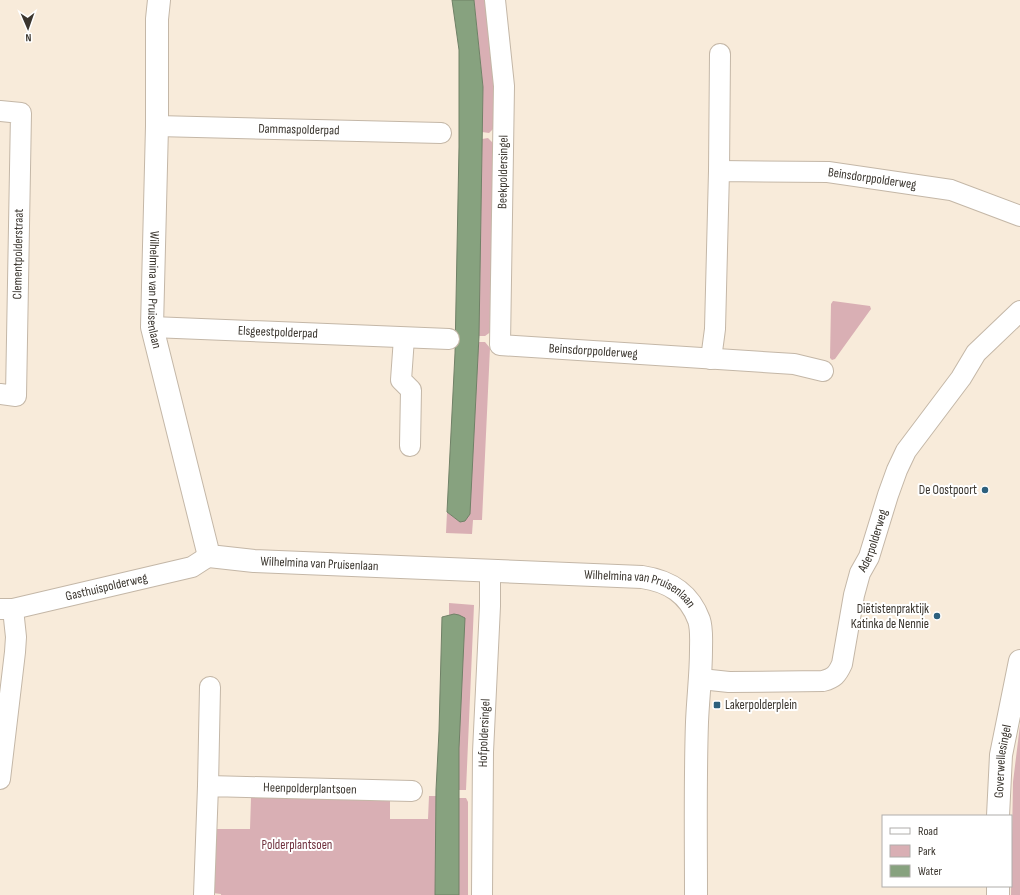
<svg xmlns="http://www.w3.org/2000/svg" width="1020" height="895" font-family="'Sofia Sans Condensed',sans-serif">
	<style>
		.green { fill: #d9afb4 }
		.water { fill: #87a27f; stroke: #708167 }
		.lines { fill: none; stroke-linecap: round; stroke-linejoin: round }
		.minor-casing { stroke: #c4b7a7; stroke-width: 22 }
		.tertiary-casing { stroke: #c4b7a7; stroke-width: 24 }
		.secondary-casing { stroke: #c4b7a7; stroke-width: 24 }
		.minor { stroke: #fff; stroke-width: 20 }
		.tertiary { stroke: #fff; stroke-width: 22 }
		.secondary { stroke: #fff; stroke-width: 22 }
		.poi-dot { fill: #2d607d; stroke: #fff; stroke-width: 1.5 }
		.labels { text-anchor: middle; dominant-baseline: central; stroke-width: 4; stroke-linejoin: round; paint-order: stroke }
		.street-label { font-size: 13px; fill: #3a352e; stroke: #fff }
		.poi-label { font-size: 13px; fill: #3a352e; stroke: #fff; text-anchor: end }
		.park-label { font-size: 13px; fill: #6f303d; stroke: #fff }
	</style>
	<rect width="100%" height="100%" fill="#f8ebda"/>
	<path class="green" d="M474 0H486L496 88V126L489 133 482 132 483 87Z
		M488 138 495 145 492 331 485 336H479V314L482 139Z
		M833 301 870 306 871 309 835 359 832 360 830 358 831 304Z
		M479 342H485L490 348 482 520H473L472 534 446 533 447 512 460 522Z
		M449 603 474 605 466 790H459V615L449 616Z
		M1020 725V895H1011L1013 782Z
		M256 795 390 799V819H428L429 796H436L435 895H221V894L213 893 215 829H250L251 798H256Z
		M459 798H466L468 802V895H459Z"/>
	<path class="water" d="M452 0H474L483 87 479 336 470 514 465 521 460 522 447 512 455 353 459 147V50Z
		M454 614 459 615 465 618 459 748V895H435L436 790 439 731 442 617Z"/>
	<g class="lines">
		<g class="minor-casing">
			<g id="minor">
				<path id="s1" d="M495 0 504 86 500 345 794 364 823 371"/>
				<path d="M0 111 21 113 16 396 0 394"/>
				<path id="s2" d="M157 126 441 133"/>
				<path d="M719 171 720 54"/>
				<path id="s3" d="M152 327 449 339"/>
				<path d="M404 338 401 380 411 390 410 446"/>
				<path id="s4" d="M711 359 715 329 719 171 828 172 951 190 1020 216"/>
				<path id="s5" d="M0 609H13L192 567 209 556"/>
				<path id="s6" d="M701 679 729 682 823 681C834 678 837 675 842 664L854 595 860 573 869 557 888 495 897 470 906 451 961 378 976 353 1020 311"/>
				<path d="M0 779 15 652 16 637 13 609"/>
				<path d="M208 786 210 687"/>
				<path id="s7" d="M204 895 208 786 412 791"/>
				<path id="s8" d="M482 895 483 752 490 606V572"/>
			</g>
		</g>
		<g class="tertiary-casing">
			<g id="tertiary">
				<path id="s9" d="M159 0 157 19V126L152 327 209 556 254 561 642 577C669 581 689 593 699 620 702 629 701 640 701 650 701 674 698 698 697 722 695 780 696 837 696 895"/>
			</g>
		</g>
		<g class="secondary-casing">
			<g id="secondary">
				<path id="s10" d="M998 816 1001 755 1020 661"/>
				<path d="M998 886V895"/>
			</g>
		</g>
		<use href="#minor" class="minor"/>
		<use href="#tertiary" class="tertiary"/>
		<use href="#secondary" class="secondary"/>
	</g>
	<g class="poi-dot">
		<circle cx="985" cy="490" r="4"/>
		<circle cx="937" cy="616" r="4"/>
		<rect x="713" y="701" width="8" height="8" rx="2"/>
	</g>
	<g class="labels">
		<g class="street-label">
			<text stroke="none"><textPath href="#s2" startOffset="142">Dammaspolderpad</textPath></text>
			<text transform="translate(503 172) rotate(-89)">Beekpoldersingel</text>
			<text stroke="none"><textPath href="#s4" startOffset="342">Beinsdorppolderweg</textPath></text>
			<text transform="translate(18 254) rotate(-89)">Clementpolderstraat</text>
			<text stroke="none"><textPath href="#s9" startOffset="290">Wilhelmina van Pruisenlaan</textPath></text>
			<text stroke="none"><textPath href="#s3" startOffset="126">Elsgeestpolderpad</textPath></text>
			<text stroke="none"><textPath href="#s1" startOffset="439">Beinsdorppolderweg</textPath></text>
			<text stroke="none"><textPath href="#s6" startOffset="277">Aderpolderweg</textPath></text>
			<text stroke="none"><textPath href="#s9" startOffset="674">Wilhelmina van Pruisenlaan</textPath></text>
			<text stroke="none"><textPath href="#s5" startOffset="109">Gasthuispolderweg</textPath></text>
			<text stroke="none"><textPath href="#s9" startOffset="998">Wilhelmina van Pruisenlaan</textPath></text>
			<text stroke="none"><textPath href="#s8" startOffset="162">Hofpoldersingel</textPath></text>
			<text stroke="none"><textPath href="#s10" startOffset="55">Goverwellesingel</textPath></text>
			<text stroke="none"><textPath href="#s7" startOffset="211">Heenpolderplantsoen</textPath></text>
		</g>
		<g class="poi-label">
			<text x="977" y="490">De Oostpoort</text>
			<text x="929" y="609">Diëtistenpraktijk<tspan x="929" dy="15">Katinka de Nennie</tspan></text>
			<text x="725" y="705" text-anchor="start">Lakerpolderplein</text>
		</g>
		<g class="park-label">
			<text x="297" y="845">Polderplantsoen</text>
		</g>
	</g>
	<rect x="882" y="815" width="130" height="72" fill="#ffffff" stroke="#b0aeab"/>
	<rect x="890" y="828" width="20" height="6" fill="#ffffff" stroke="#b0aeab"/>
	<text x="918" y="835" font-size="12" fill="#3a352e">Road</text>
	<rect x="890" y="845" width="20" height="12" fill="#d9afb4" stroke="#b0aeab"/>
	<text x="918" y="855" font-size="12" fill="#3a352e">Park</text>
	<rect x="890" y="865" width="20" height="12" fill="#87a27f" stroke="#b0aeab"/>
	<text x="918" y="875" font-size="12" fill="#3a352e">Water</text>
	<g transform="translate(28 28) rotate(178)" stroke="#ffffff" stroke-width="3" paint-order="stroke">
	<path d="M0-3L7 15L0 10L-7 15Z" fill="#3a352e"/>
	<text y="-6" font-size="11" font-weight="bold" text-anchor="middle" fill="#3a352e">N</text>
	</g>
</svg>
